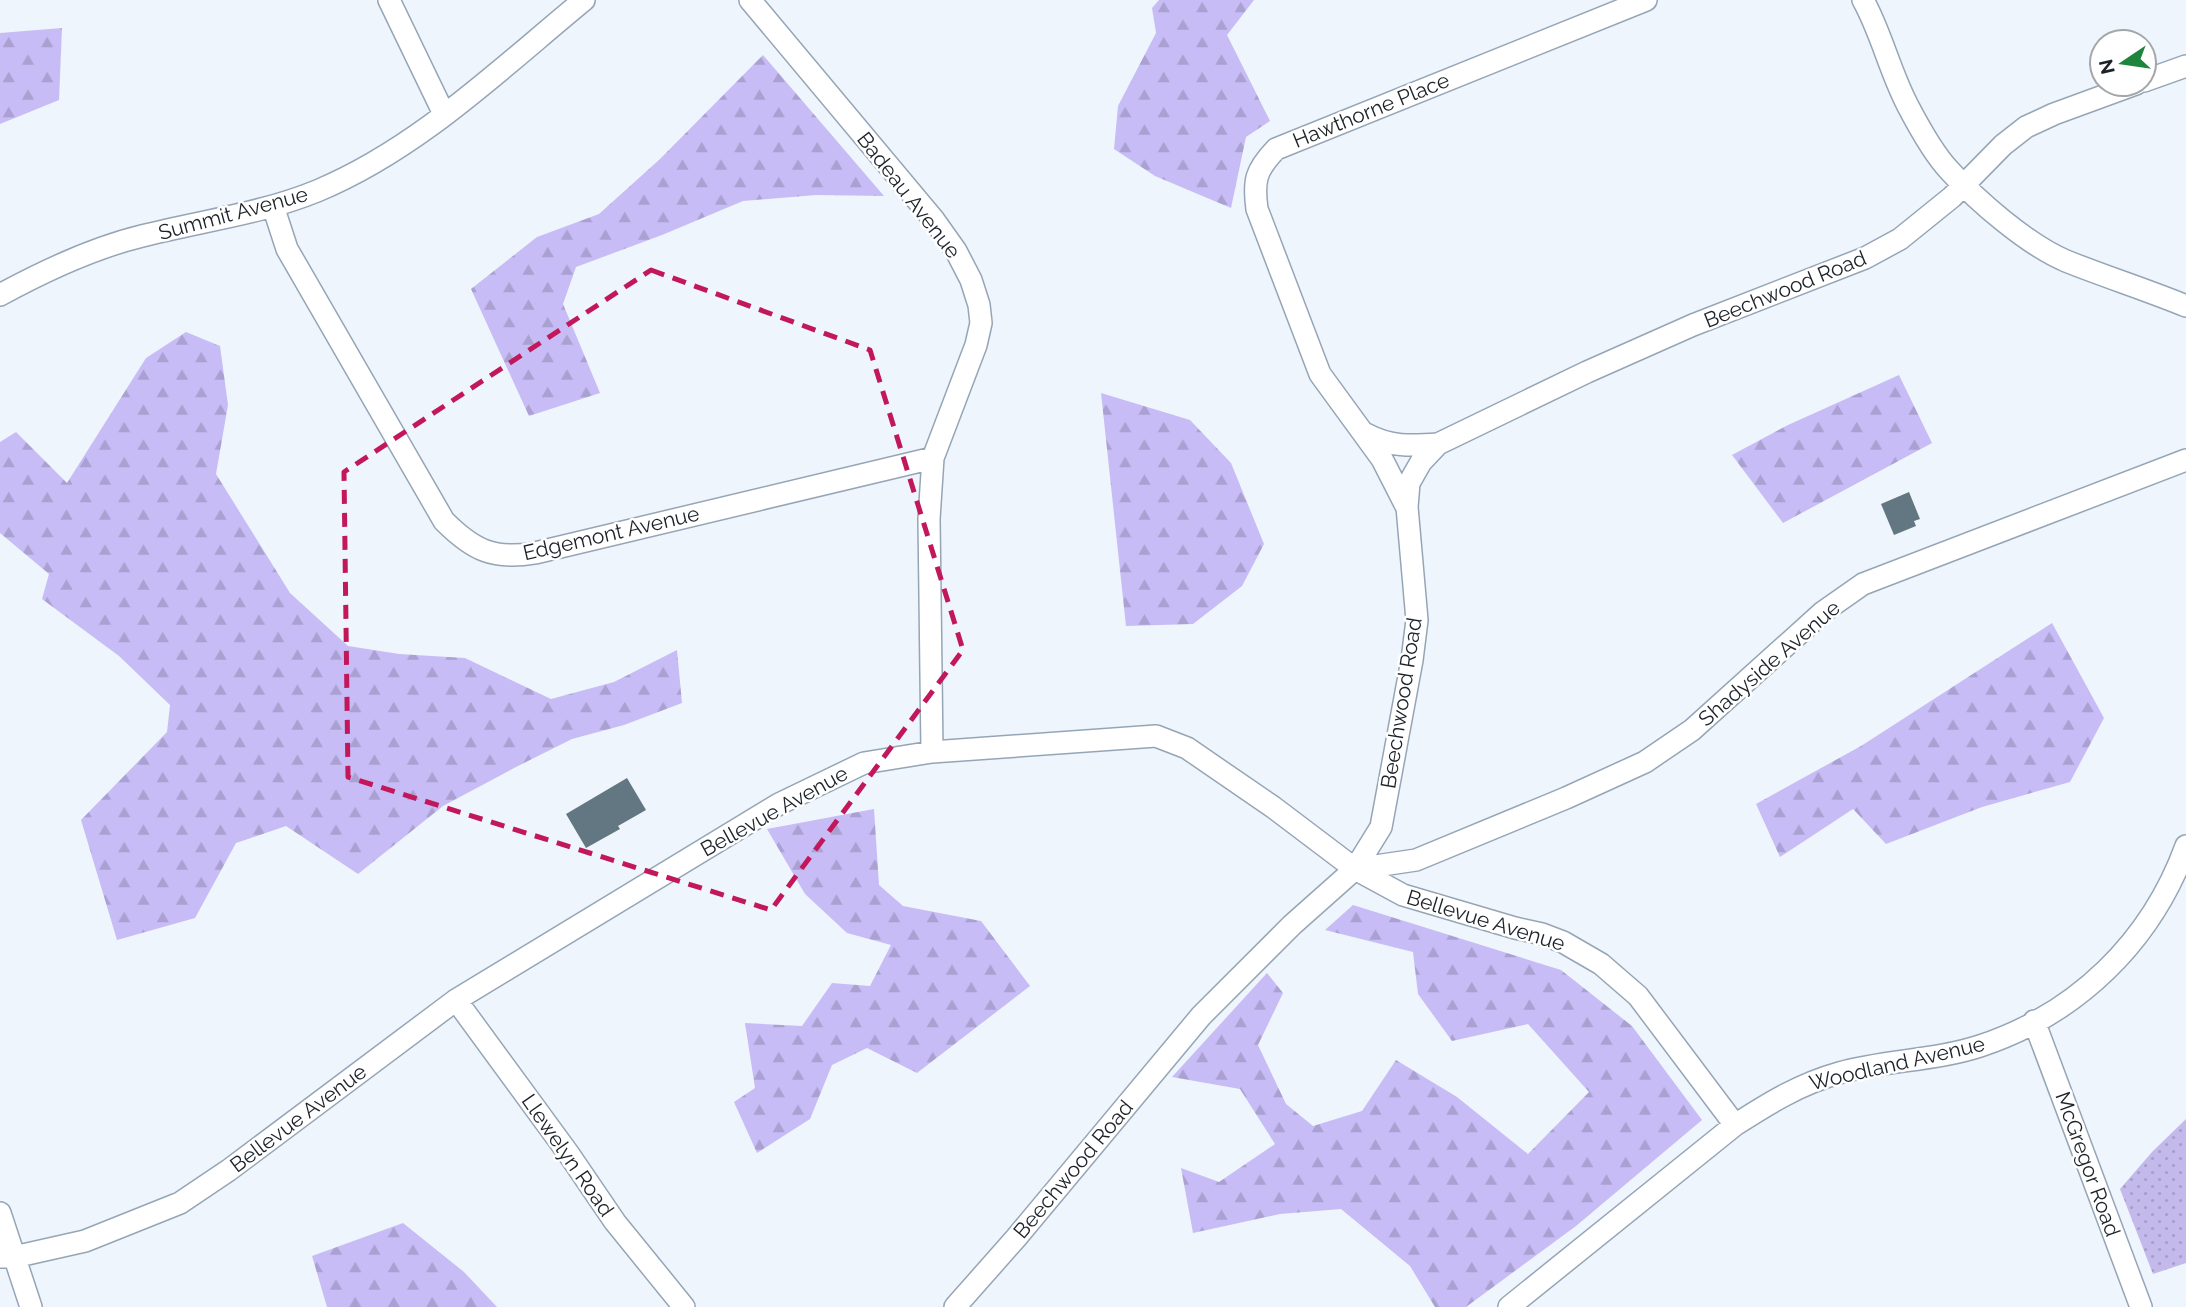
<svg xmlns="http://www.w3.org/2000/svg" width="2186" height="1307" font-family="Raleway,sans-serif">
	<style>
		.grass { fill: url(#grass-dots) }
		.forest { fill: url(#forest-firs) }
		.building { fill: #627782 }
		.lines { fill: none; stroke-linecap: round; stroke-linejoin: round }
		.minor-casing { stroke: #96a5b6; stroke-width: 24 }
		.minor { stroke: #fff; stroke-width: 21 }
		.marked { fill: none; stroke: #c2185b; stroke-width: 5; stroke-dasharray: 14 9; stroke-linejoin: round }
		.labels { text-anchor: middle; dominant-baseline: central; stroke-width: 5; stroke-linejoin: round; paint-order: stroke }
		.street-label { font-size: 21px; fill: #1c2228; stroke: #fff }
	</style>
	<defs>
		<pattern id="grass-dots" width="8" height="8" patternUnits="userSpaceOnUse" patternTransform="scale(1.75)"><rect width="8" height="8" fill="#c3b9eb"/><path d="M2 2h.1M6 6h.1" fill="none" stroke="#a79fca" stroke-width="1.8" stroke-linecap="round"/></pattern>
		<pattern id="forest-firs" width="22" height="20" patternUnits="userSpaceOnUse" patternTransform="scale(1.75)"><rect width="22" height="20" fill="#c7bcf5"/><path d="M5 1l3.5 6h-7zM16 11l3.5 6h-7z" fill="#aaa1d2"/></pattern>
	</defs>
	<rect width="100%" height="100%" fill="#eef5fc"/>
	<path class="grass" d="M2186 1119V1263L2153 1274 2120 1189 2152 1152Z"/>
	<path class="forest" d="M1159 0H1254L1227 35 1270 121 1246 137 1231 208 1155 176 1114 149 1118 106 1156 33 1152 8Z
		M62 28 59 100 0 124V33Z
		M763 55 884 196 816 195 743 201 662 235 576 267 563 304 600 393 529 416 471 289 537 237 599 214 660 159Z
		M186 332 220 346 228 405 216 474 290 593 348 646 399 654 465 658 551 699 614 682 677 650 682 703 624 725 572 739 516 767 443 806 358 874 286 826 236 843 195 918 117 940 81 820 167 732 170 705 119 656 42 599 49 574 0 533V442L16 432 67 483 146 358Z
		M1899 375 1932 443 1783 523 1732 455 1788 425Z
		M1101 393 1190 420 1231 463 1264 544 1242 586 1193 624 1126 626Z
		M2052 623 2104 718 2070 782 1982 807 1886 844 1853 809 1780 857 1756 804 1861 746Z
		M874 809 879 885 903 906 981 921 1030 986 917 1073 867 1048 832 1065 810 1119 757 1153 734 1102 755 1088 745 1023 802 1026 832 983 870 986 891 945 847 933 805 894 767 829Z
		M1353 905 1561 970 1632 1026 1702 1120 1576 1226 1466 1307H1435L1410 1266 1341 1209 1280 1214 1193 1233 1181 1168 1219 1182 1275 1144 1240 1089 1172 1077 1267 973 1283 993 1258 1045 1286 1104 1313 1126 1362 1111 1396 1060 1457 1097 1528 1154 1589 1092 1528 1024 1452 1041 1418 994 1413 952 1325 930Z
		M403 1223 464 1272 497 1307H327L312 1256Z"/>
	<path class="building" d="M1909 492 1920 519 1914 521 1916 526 1894 535 1881 504Z
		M627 778 646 810 618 826 620 829 586 848 566 814Z"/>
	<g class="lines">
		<g class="minor-casing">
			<path id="minor" d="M389 0 444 114
				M750 0 934 220 956 251 971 280 979 305 981 323 976 345 933 458 929 519 932 752
				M1863 0C1882 34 1890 73 1909 108 1919 127 1934 154 1949 170 1977 201 2028 245 2066 261 2106 277 2147 290 2186 306
				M2144 81 2186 66
				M273 206 287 249 444 521C473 550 493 560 535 553L933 458
				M0 295C44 271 93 248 142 236 200 221 261 214 317 191 418 149 500 69 584 0
				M1366 434C1390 447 1411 446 1438 444
				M1406 506 1382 459 1320 374 1257 209C1253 180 1256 170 1276 149L1646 0
				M1355 869 1416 860 1566 798 1645 762 1692 730 1823 612 1863 584 2186 460
				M456 1000 568 1153 615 1222 684 1307
				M2034 1021 2141 1307
				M0 1213 31 1307
				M0 1257H14L85 1241 180 1203 229 1170 456 1000 779 804 864 763 932 752 1156 736 1187 748 1273 807 1355 869 1403 895 1515 928 1542 934 1563 942 1601 964 1638 996 1735 1125
				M955 1307 1016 1238 1201 1016 1292 925 1355 869 1381 827 1412 660 1417 620 1407 507 1409 483 1421 462 1438 444 1587 372 1693 325 1865 258 1900 239 1952 197 2003 145 2026 127 2054 114 2136 84
				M1509 1307 1735 1125C1769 1103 1800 1084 1839 1073 1885 1060 1934 1061 1980 1046 2077 1014 2151 942 2186 846"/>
		</g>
		<use href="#minor" class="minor"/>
	</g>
	<path class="marked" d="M651 270 870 350 963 650 771 910 348 777 344 472Z"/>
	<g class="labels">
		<g class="street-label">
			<text transform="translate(1371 110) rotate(-22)">Hawthorne Place</text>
			<text transform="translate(909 195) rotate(52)">Badeau Avenue</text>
			<text transform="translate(233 213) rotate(-15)">Summit Avenue</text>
			<text transform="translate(1785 289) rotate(-22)">Beechwood Road</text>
			<text transform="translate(611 533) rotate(-13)">Edgemont Avenue</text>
			<text transform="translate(1769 663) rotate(-41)">Shadyside Avenue</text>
			<text transform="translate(1401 703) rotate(-81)">Beechwood Road</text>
			<text transform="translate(774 811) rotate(-29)">Bellevue Avenue</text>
			<text transform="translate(1486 920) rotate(17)">Bellevue Avenue</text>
			<text transform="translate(1897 1063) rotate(-13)">Woodland Avenue</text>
			<text transform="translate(298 1118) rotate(-37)">Bellevue Avenue</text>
			<text transform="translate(568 1155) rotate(55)">Llewelyn Road</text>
			<text transform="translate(2088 1164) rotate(70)">McGregor Road</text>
			<text transform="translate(1073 1169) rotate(-50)">Beechwood Road</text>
		</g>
	</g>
	<g transform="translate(2123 63) rotate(257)"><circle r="33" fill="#ffffff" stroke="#a4a7a9" stroke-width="2"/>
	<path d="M0-5L12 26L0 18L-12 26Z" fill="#1e863c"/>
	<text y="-10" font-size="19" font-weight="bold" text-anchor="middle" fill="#1c2228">N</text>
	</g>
</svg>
